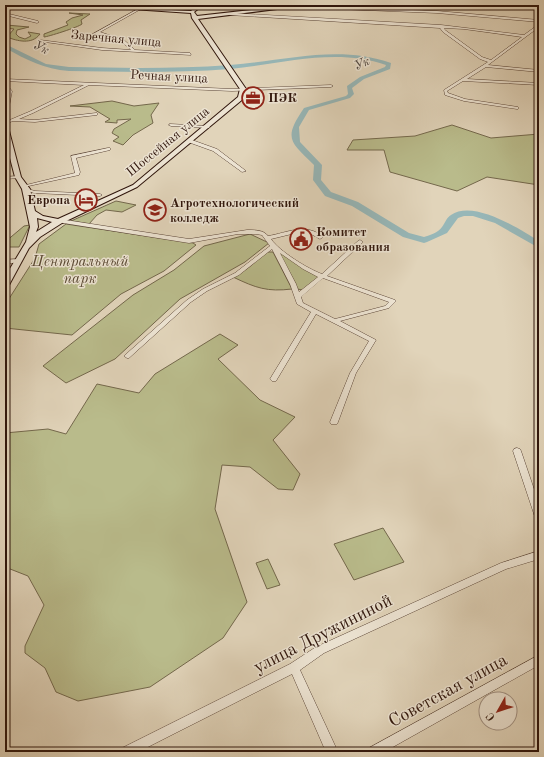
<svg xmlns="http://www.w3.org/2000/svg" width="544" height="757" font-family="'Old Standard TT',serif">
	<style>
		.green { fill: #b9bb8b; stroke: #74684c }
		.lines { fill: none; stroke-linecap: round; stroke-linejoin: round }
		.river { fill: #97b7b8; fill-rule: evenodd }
		.street-casing { stroke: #5c4638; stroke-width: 1 }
		.secondary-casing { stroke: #30160c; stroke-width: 2 }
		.street { fill: #ece3d2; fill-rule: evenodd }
		.secondary { fill: #ece3d2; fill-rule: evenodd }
		.labels { text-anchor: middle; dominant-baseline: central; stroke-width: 3; stroke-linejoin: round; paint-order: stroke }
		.far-street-label { font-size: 13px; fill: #30160c; stroke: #ece3d2 }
		.far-water-label { font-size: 13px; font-style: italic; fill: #4f4640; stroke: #ece3d2 }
		.far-poi-label { font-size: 13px; font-weight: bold; fill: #30160c; stroke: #ece3d2; text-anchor: start }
		.park-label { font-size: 15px; font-style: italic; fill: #594832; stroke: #ece3d2 }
		.near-street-label { font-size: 18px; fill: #30160c; stroke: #ece3d2 }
	</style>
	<rect width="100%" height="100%" fill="#e1d4ba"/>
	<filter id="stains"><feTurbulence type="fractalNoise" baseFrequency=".005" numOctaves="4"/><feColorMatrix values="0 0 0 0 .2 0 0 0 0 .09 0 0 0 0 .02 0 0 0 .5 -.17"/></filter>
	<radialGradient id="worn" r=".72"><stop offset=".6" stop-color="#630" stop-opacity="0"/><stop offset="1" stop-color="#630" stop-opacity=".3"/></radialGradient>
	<path class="green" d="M69 13 90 14 81 20 82 24C79 27 47 37 44 37V34L68 25 66 22 72 18 83 15Z
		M6 25 29 27 17 30 16 34 19 37 25 39 31 36 28 32 40 34C32 45 17 41 7 37L14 29 5 28Z
		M112 101 134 106 159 103 151 115 153 123 133 135 123 145 113 141 119 137 112 133 114 129 131 119 117 120V123L105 122 110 119 90 107 70 106Z
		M452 125 491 138 539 134V185L487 177 457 191 390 172 384 150H347L353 140 415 136Z
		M116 201 136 205 122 212 106 210 97 215 89 224 71 221Z
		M66 224 193 243 196 245 164 271 121 294 72 335 5 328V305L35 258 39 244Z
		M30 225 19 247H5V242L24 226Z
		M250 234 269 243 245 262 180 299 115 359 66 383 43 366 133 295 174 270 204 246Z
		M266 252H273L292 289C267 292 256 288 233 277L248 268Z
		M279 252 321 276 303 290 297 289Z
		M220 334 238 345 218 359 260 400 295 417 273 440 300 474 293 490 278 489 250 467 222 465 215 509 247 602 223 638 150 687 78 701 56 692 45 668 25 653V646L44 605 28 576 5 567V433L48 429 66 434 97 384 139 393 155 374Z
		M383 528 404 562 354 580 334 544Z
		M268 559 280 585 267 589 256 563Z"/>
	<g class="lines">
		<path class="river" d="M5 44 46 64 69 67C122 68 176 69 230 65 284 61 338 44 391 63L390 69 364 79 352 88 354 94 350 98 309 110 299 127 300 142 322 165 321 180 331 192 358 202 409 233 424 237C430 235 438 233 442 227 445 223 447 217 451 215 473 199 520 229 539 241V248L495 223 473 216H464L458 218 447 233 427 242 424 243 403 237 352 206 325 196 313 180 314 165C290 141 283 139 304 108L346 96 348 94 347 86 360 77 385 67 386 65C336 47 281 64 230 69 177 73 122 72 69 71 44 69 27 60 5 48Z"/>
		<g class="street-casing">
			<path id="street" d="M145 5H148L100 32 124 40 135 50 190 53 191 55 102 50 38 41 40 40 102 48 131 50C122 40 110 37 98 34L95 35 93 34Z
				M318 5 338 7 437 11 539 20V22L437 13 338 9Z
				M5 13 38 21 39 22 37 23 5 15Z
				M230 13 441 25 524 35 539 24V27L488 65 539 70V72L486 67 467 79 539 83V85L463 81 447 91 448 93 465 99 518 107V109H517L464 101 445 95 444 90 488 62 480 59 443 32 440 28 229 15ZM444 28 464 29 522 37 491 60 482 57 445 30Z
				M5 79 232 89 331 85 333 86 331 87 232 91 89 85 33 113 19 119 35 120 96 113H97V115L35 122 13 121 5 124V122L31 111 84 85 5 81Z
				M5 83 12 91 7 117 5 118V107L8 91 5 87Z
				M170 124 208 126 210 127 208 128 171 126 169 125Z
				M188 140H192L217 149 246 171 242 172 213 151 188 142Z
				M108 148H110V150L76 158 80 172 79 175 24 187 22 186 75 173 71 156Z
				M18 176H20V178L5 179V177Z
				M24 188 35 191 100 194 102 195 100 196 34 193 24 190Z
				M59 219 189 239 247 230C255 230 264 230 268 236 287 233 306 222 323 237L320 239 311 234 300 232 271 239C279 251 308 269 322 274L358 241 360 240 363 242 362 243 327 276 395 300 396 301 389 308 340 321 376 340 356 373 338 422 337 424H331L330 422 350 373 369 341 316 314 276 381H272L270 379 311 312 297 304 290 284 272 249 239 275 207 291 191 302 129 358H127L124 356 187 300 203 289 235 273 270 246 262 235 256 234H238L189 243 57 222 56 221ZM280 253 303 269 318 277 299 292 296 284ZM323 278 389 302 385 306 335 319 303 303 301 297Z
				M18 259 21 261 20 262 5 264V260Z
				M517 448 520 449 521 451 539 504V520L536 519 535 517 513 451 514 449Z
				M539 551V559L506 569 324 653 300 670 338 752H326L292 674 138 752H120L122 748 290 664 316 647 501 563Z
				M539 655V665L384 752H367L369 748Z"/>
		</g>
		<g class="secondary-casing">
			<path id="secondary" d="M73 5 191 11 198 5H203L194 12 197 16 295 5H308L198 19 246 89 243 99 137 187 62 223 40 237 29 248 9 285 5 288V277L26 242 30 227 22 189 15 177 5 139V125L8 127 21 177 30 189 35 211 43 216 58 219 133 185 238 97 240 89 192 18 191 13ZM37 218 52 222 36 232 38 227Z"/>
		</g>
		<use href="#street" class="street"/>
		<use href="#secondary" class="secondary"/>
	</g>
	<defs>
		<g id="office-ring" transform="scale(1.15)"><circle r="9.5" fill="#ece3d2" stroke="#8f2418" stroke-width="1.5"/><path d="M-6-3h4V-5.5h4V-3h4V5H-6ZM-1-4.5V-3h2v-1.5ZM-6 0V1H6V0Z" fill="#8f2418"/></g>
		<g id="hotel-ring" transform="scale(1.15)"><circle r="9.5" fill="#ece3d2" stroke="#8f2418" stroke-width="1.5"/><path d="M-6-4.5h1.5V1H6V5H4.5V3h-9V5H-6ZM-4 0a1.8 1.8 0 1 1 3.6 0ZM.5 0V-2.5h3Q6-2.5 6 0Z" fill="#8f2418"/></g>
		<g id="university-ring" transform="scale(1.15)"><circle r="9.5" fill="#ece3d2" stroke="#8f2418" stroke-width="1.5"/><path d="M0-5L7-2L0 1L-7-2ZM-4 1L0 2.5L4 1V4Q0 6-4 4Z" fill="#8f2418"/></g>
		<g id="civic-ring" transform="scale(1.15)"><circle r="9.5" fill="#ece3d2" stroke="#8f2418" stroke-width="1.5"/><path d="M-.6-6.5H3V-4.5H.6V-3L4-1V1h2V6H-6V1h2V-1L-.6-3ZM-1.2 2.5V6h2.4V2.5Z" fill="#8f2418"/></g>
	</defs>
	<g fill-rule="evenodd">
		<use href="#office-ring" x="253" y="98"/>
		<use href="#hotel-ring" x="86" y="200"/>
		<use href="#university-ring" x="155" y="210"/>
		<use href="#civic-ring" x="301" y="239"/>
	</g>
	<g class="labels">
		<g class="far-street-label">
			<text transform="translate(116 39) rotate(5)">Заречная улица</text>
			<text transform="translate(169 77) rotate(3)">Речная улица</text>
			<text transform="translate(168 142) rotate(-39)">Шоссейная улица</text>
		</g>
		<g class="far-water-label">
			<text transform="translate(41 48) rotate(26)">Ук</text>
			<text transform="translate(362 64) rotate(-24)">Ук</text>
		</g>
		<g class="far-poi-label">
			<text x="268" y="98">ПЭК</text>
			<text x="70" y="200" text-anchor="end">Европа</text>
			<text x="170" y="203">Агротехнологический<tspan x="170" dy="15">колледж</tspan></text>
			<text x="316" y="232">Комитет<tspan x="316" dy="15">образования</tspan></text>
		</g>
		<g class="park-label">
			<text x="80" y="262">Центральный<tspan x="80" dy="17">парк</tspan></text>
		</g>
		<g class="near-street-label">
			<text transform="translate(323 634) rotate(-27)">улица Дружининой</text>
			<text transform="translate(448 691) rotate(-29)">Советская улица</text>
		</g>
	</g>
	<rect width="544" height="757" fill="none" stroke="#e1d4ba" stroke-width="20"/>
	<rect x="6" y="6" width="532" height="745" fill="none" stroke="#30160c" stroke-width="2"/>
	<rect x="10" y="10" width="524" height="737" fill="none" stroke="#30160c"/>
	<g transform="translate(498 711) rotate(231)"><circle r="19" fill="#ece3d2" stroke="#a19183"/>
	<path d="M0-3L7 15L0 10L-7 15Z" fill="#8f2418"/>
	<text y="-6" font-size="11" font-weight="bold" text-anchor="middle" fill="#30160c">С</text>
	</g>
	<rect width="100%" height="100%" filter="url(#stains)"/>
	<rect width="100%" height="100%" fill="url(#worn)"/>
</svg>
